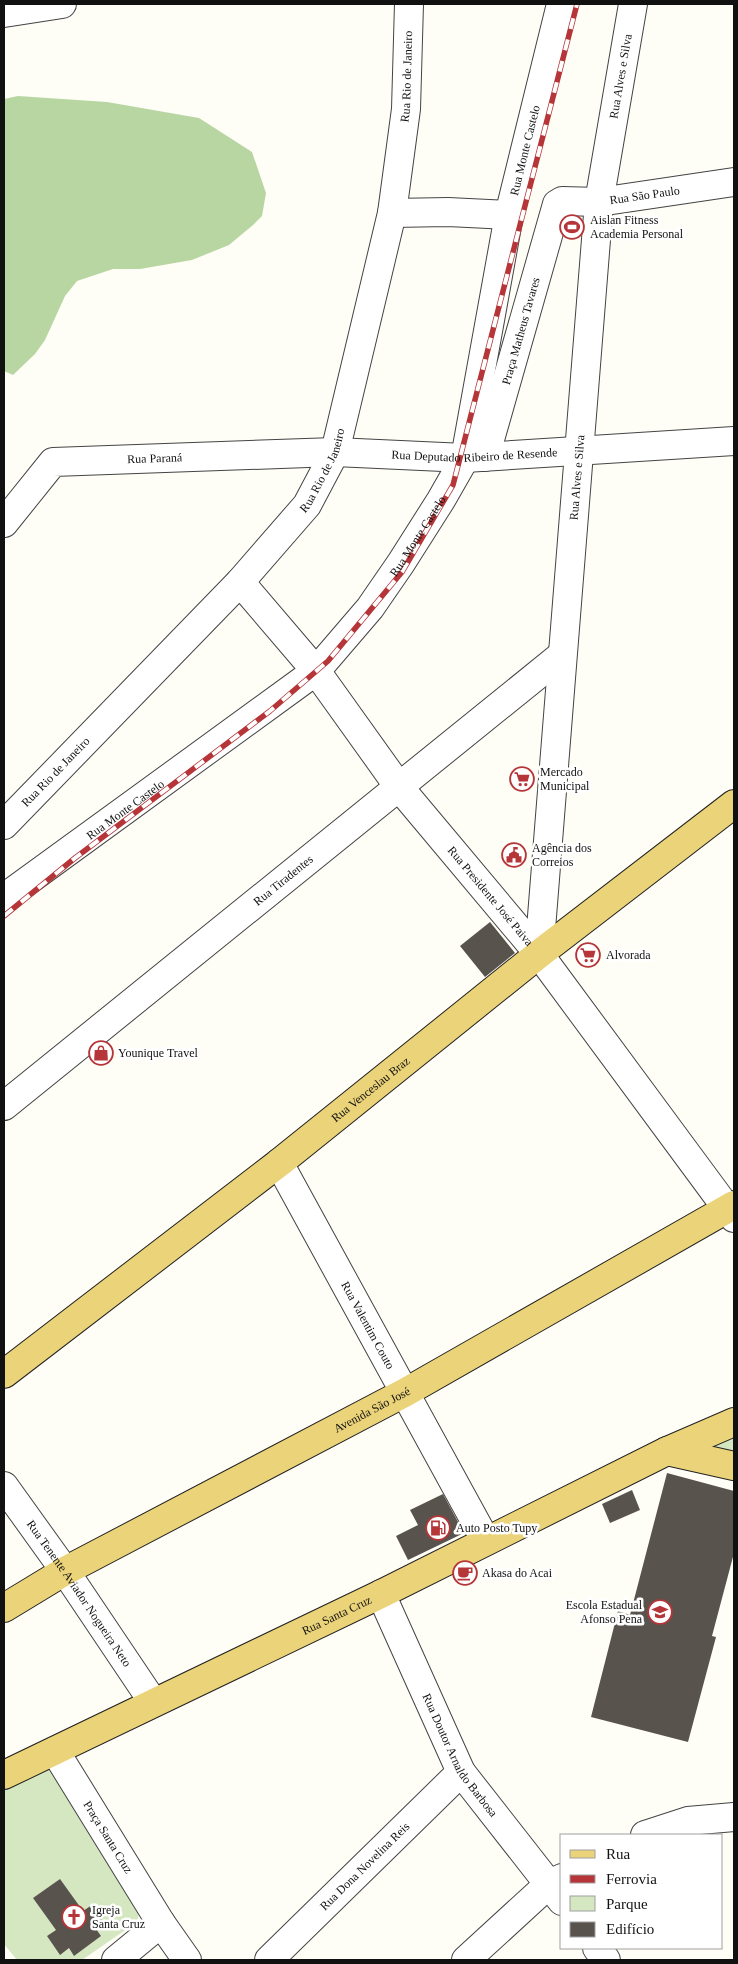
<svg xmlns="http://www.w3.org/2000/svg" width="738" height="1964" font-family="Georgia,serif">
	<style>
		.green { fill: #d4e7c1 }
		.forest { fill: #b8d6a2 }
		.building { fill: #59534e }
		.lines { fill: none; stroke-linecap: round; stroke-linejoin: round }
		.minor-casing { stroke: #444; stroke-width: 30 }
		.major-casing { stroke: #222; stroke-width: 30 }
		.minor { stroke: #fff; stroke-width: 28 }
		.major { stroke: #ebd379; stroke-width: 28 }
		.rail-casing { stroke: #b53538; stroke-width: 5.5 }
		.rail { stroke: #fff; stroke-width: 4; stroke-dasharray: 11; stroke-linecap: butt }
		.labels { text-anchor: middle; dominant-baseline: central; stroke-width: 5; stroke-linejoin: round; paint-order: stroke }
		.street-label { font-size: 12px; fill: #111; stroke: #fff }
		.poi-label { font-size: 12px; fill: #111; stroke: #fff; text-anchor: start }
	</style>
	<rect width="100%" height="100%" fill="#fefdf6"/>
	<path class="green" d="M734 1431V1457L693 1448Z
		M39 1766 59 1771 141 1905 137 1922 82 1960H17L4 1944V1785Z"/>
	<path class="forest" d="M18 96 107 102 199 118 252 152 266 193 262 216 253 225 229 245 192 260 140 269H113L77 281 65 296 45 340 35 354 13 375 4 371V99Z"/>
	<path class="building" d="M490 922 515 953 485 977 460 946Z
		M667 1473 734 1491V1553L712 1636 716 1637 688 1742 591 1717 618 1611 630 1615Z
		M632 1490 640 1510 610 1523 602 1504Z
		M443 1494 464 1533 408 1560 396 1536 418 1525 410 1510Z
		M60 1879 83 1911 92 1905 104 1923 96 1929 101 1936 74 1956 69 1948 60 1955 47 1936 56 1930 33 1898Z"/>
	<g class="lines">
		<g class="minor-casing">
			<g id="minor">
				<path d="M4 13 62 4"/>
				<path d="M392 213 448 212 509 215"/>
				<path id="s1" d="M485 457 557 204 562 201 599 202 734 182"/>
				<path id="s2" d="M4 523 53 462 335 452 465 458 734 441"/>
				<path id="s3" d="M240 582 316 671 399 787 539 954 734 1218"/>
				<path id="s4" d="M4 825 240 582 307 505 335 452 392 213 406 109 409 4"/>
				<path id="s5" d="M4 898 316 671 370 608 401 563 441 500 465 458 509 215 561 4"/>
				<path id="s6" d="M539 954 599 202 633 4"/>
				<path id="s7" d="M4 1106 562 655"/>
				<path id="s8" d="M279 1163 486 1541"/>
				<path id="s9" d="M4 1486 65 1571 153 1702"/>
				<path id="s10" d="M381 1594 461 1772 562 1901"/>
				<path id="s11" d="M55 1751 161 1923 187 1960"/>
				<path d="M645 1835 688 1821 734 1817"/>
				<path d="M597 1948 606 1960"/>
				<path d="M116 1960 161 1923"/>
				<path id="s12" d="M269 1960 461 1772"/>
				<path d="M466 1960 549 1884 562 1878"/>
			</g>
		</g>
		<g class="major-casing">
			<g id="major">
				<path id="s13" d="M4 1374 279 1163 539 954 734 804"/>
				<path d="M667 1451 734 1466"/>
				<path id="s14" d="M4 1608 65 1571 406 1392 734 1205"/>
				<path id="s15" d="M4 1775 381 1594 667 1451 734 1422"/>
			</g>
		</g>
		<use href="#minor" class="minor"/>
		<use href="#major" class="major"/>
		<g class="rail-casing">
			<path id="rail" d="M4 916 75 858 270 711 328 661 402 572 453 485 577 4"/>
		</g>
		<use href="#rail" class="rail"/>
	</g>
	<defs>
		<g id="stadium-ring" transform="scale(1.25)"><circle r="9.5" fill="#fff" stroke="#b53538" stroke-width="1.5"/><path d="M0-5a6.5 5 0 1 0 0 10a6.5 5 0 1 0 0-10ZM-3.5-1.8h7v3.6h-7Z" fill="#b53538"/></g>
		<g id="supermarket-ring" transform="scale(1.25)"><circle r="9.5" fill="#fff" stroke="#b53538" stroke-width="1.5"/><path d="M-6-5.5h2.5l.6 2H6L4.5 2H-2.5L-4.4-4H-6ZM-1.5 3.2a1.3 1.3 0 1 0 .1 0ZM3 3.2a1.3 1.3 0 1 0 .1 0Z" fill="#b53538"/></g>
		<g id="civic-ring" transform="scale(1.25)"><circle r="9.5" fill="#fff" stroke="#b53538" stroke-width="1.5"/><path d="M-.6-6.5H3V-4.5H.6V-3L4-1V1h2V6H-6V1h2V-1L-.6-3ZM-1.2 2.5V6h2.4V2.5Z" fill="#b53538"/></g>
		<g id="shop-ring" transform="scale(1.25)"><circle r="9.5" fill="#fff" stroke="#b53538" stroke-width="1.5"/><path d="M-5-2.5h2.3a2.7 3.5 0 0 1 5.4 0H5L5.5 6h-11ZM-1.5-2.5h3a1.5 2.3 0 0 0-3 0Z" fill="#b53538"/></g>
		<g id="fuel-ring" transform="scale(1.25)"><circle r="9.5" fill="#fff" stroke="#b53538" stroke-width="1.5"/><path d="M-5.5-6h7V0h2V4h1.3V-2.5L3-4.5l.8-.8L6-3V5H2.5V1h-1V6h-7ZM-4.2-4.7v3.2H.2V-4.7Z" fill="#b53538"/></g>
		<g id="cafe-ring" transform="scale(1.25)"><circle r="9.5" fill="#fff" stroke="#b53538" stroke-width="1.5"/><path d="M-5.5-4.5H6V0H3Q3 3.5 0 3.5H-2.5Q-5.5 3.5-5.5 0ZM3-3.2v2h1.7v-2ZM-6 4.5H4V6H-6Z" fill="#b53538"/></g>
		<g id="school-ring" transform="scale(1.25)"><circle r="9.5" fill="#fff" stroke="#b53538" stroke-width="1.5"/><path d="M0-5L7-2L0 1L-7-2ZM-4 1L0 2.5L4 1V4Q0 6-4 4Z" fill="#b53538"/></g>
		<g id="church-ring" transform="scale(1.25)"><circle r="9.5" fill="#fff" stroke="#b53538" stroke-width="1.5"/><path d="M-1.2-6h2.4v3.5h3.3v2.4h-3.3V6h-2.4V-.1h-3.3v-2.4h3.3Z" fill="#b53538"/></g>
	</defs>
	<g fill-rule="evenodd">
		<use href="#stadium-ring" x="572" y="227"/>
		<use href="#supermarket-ring" x="522" y="779"/>
		<use href="#civic-ring" x="514" y="855"/>
		<use href="#supermarket-ring" x="588" y="955"/>
		<use href="#shop-ring" x="101" y="1053"/>
		<use href="#fuel-ring" x="438" y="1528"/>
		<use href="#cafe-ring" x="465" y="1573"/>
		<use href="#school-ring" x="660" y="1612"/>
		<use href="#church-ring" x="74" y="1917"/>
	</g>
	<g class="labels">
		<g class="street-label">
			<text stroke="none"><textPath href="#s6" startOffset="882">Rua Alves e Silva</textPath></text>
			<text stroke="none"><textPath href="#s4" startOffset="884">Rua Rio de Janeiro</textPath></text>
			<text stroke="none"><textPath href="#s5" startOffset="960">Rua Monte Castelo</textPath></text>
			<text stroke="none"><textPath href="#s1" startOffset="352">Rua São Paulo</textPath></text>
			<text stroke="none"><textPath href="#s1" startOffset="131">Praça Matheus Tavares</textPath></text>
			<text stroke="none"><textPath href="#s2" startOffset="500">Rua Deputado Ribeiro de Resende</textPath></text>
			<text stroke="none"><textPath href="#s2" startOffset="180">Rua Paraná</textPath></text>
			<text stroke="none"><textPath href="#s4" startOffset="479">Rua Rio de Janeiro</textPath></text>
			<text stroke="none"><textPath href="#s6" startOffset="478">Rua Alves e Silva</textPath></text>
			<text stroke="none"><textPath href="#s5" startOffset="555">Rua Monte Castelo</textPath></text>
			<text stroke="none"><textPath href="#s4" startOffset="74">Rua Rio de Janeiro</textPath></text>
			<text stroke="none"><textPath href="#s5" startOffset="150">Rua Monte Castelo</textPath></text>
			<text stroke="none"><textPath href="#s7" startOffset="359">Rua Tiradentes</textPath></text>
			<text stroke="none"><textPath href="#s3" startOffset="402">Rua Presidente José Paiva</textPath></text>
			<text stroke="none"><textPath href="#s13" startOffset="464">Rua Venceslau Braz</textPath></text>
			<text stroke="none"><textPath href="#s8" startOffset="185">Rua Valentim Couto</textPath></text>
			<text stroke="none"><textPath href="#s14" startOffset="418">Avenida São José</textPath></text>
			<text stroke="none"><textPath href="#s9" startOffset="131">Rua Tenente Aviador Nogueira Neto</textPath></text>
			<text stroke="none"><textPath href="#s15" startOffset="369">Rua Santa Cruz</textPath></text>
			<text stroke="none"><textPath href="#s10" startOffset="180">Rua Doutor Arnaldo Barbosa</textPath></text>
			<text stroke="none"><textPath href="#s11" startOffset="101">Praça Santa Cruz</textPath></text>
			<text stroke="none"><textPath href="#s12" startOffset="134">Rua Dona Novelina Reis</textPath></text>
		</g>
		<g class="poi-label">
			<text x="590" y="220">Aislan Fitness<tspan x="590" dy="14">Academia Personal</tspan></text>
			<text x="540" y="772">Mercado<tspan x="540" dy="14">Municipal</tspan></text>
			<text x="532" y="848">Agência dos<tspan x="532" dy="14">Correios</tspan></text>
			<text x="606" y="955">Alvorada</text>
			<text x="118" y="1053">Younique Travel</text>
			<text x="456" y="1528">Auto Posto Tupy</text>
			<text x="482" y="1573">Akasa do Acai</text>
			<text x="642" y="1605" text-anchor="end">Escola Estadual<tspan x="642" dy="14">Afonso Pena</tspan></text>
			<text x="92" y="1910">Igreja<tspan x="92" dy="14">Santa Cruz</tspan></text>
		</g>
	</g>
	<rect width="738" height="1964" fill="none" stroke="#111111" stroke-width="10"/>
	<rect x="560" y="1834" width="162" height="115" fill="#ffffff" stroke="#a0a0a0"/>
	<rect x="570" y="1850" width="25" height="8" fill="#ebd379" stroke="#a0a0a0"/>
	<text x="606" y="1859" font-size="15" fill="#111111">Rua</text>
	<rect x="570" y="1875" width="25" height="8" fill="#b53538" stroke="#a0a0a0"/>
	<text x="606" y="1884" font-size="15" fill="#111111">Ferrovia</text>
	<rect x="570" y="1896" width="25" height="15" fill="#d4e7c1" stroke="#a0a0a0"/>
	<text x="606" y="1909" font-size="15" fill="#111111">Parque</text>
	<rect x="570" y="1922" width="25" height="15" fill="#59534e" stroke="#a0a0a0"/>
	<text x="606" y="1934" font-size="15" fill="#111111">Edifício</text>
</svg>
